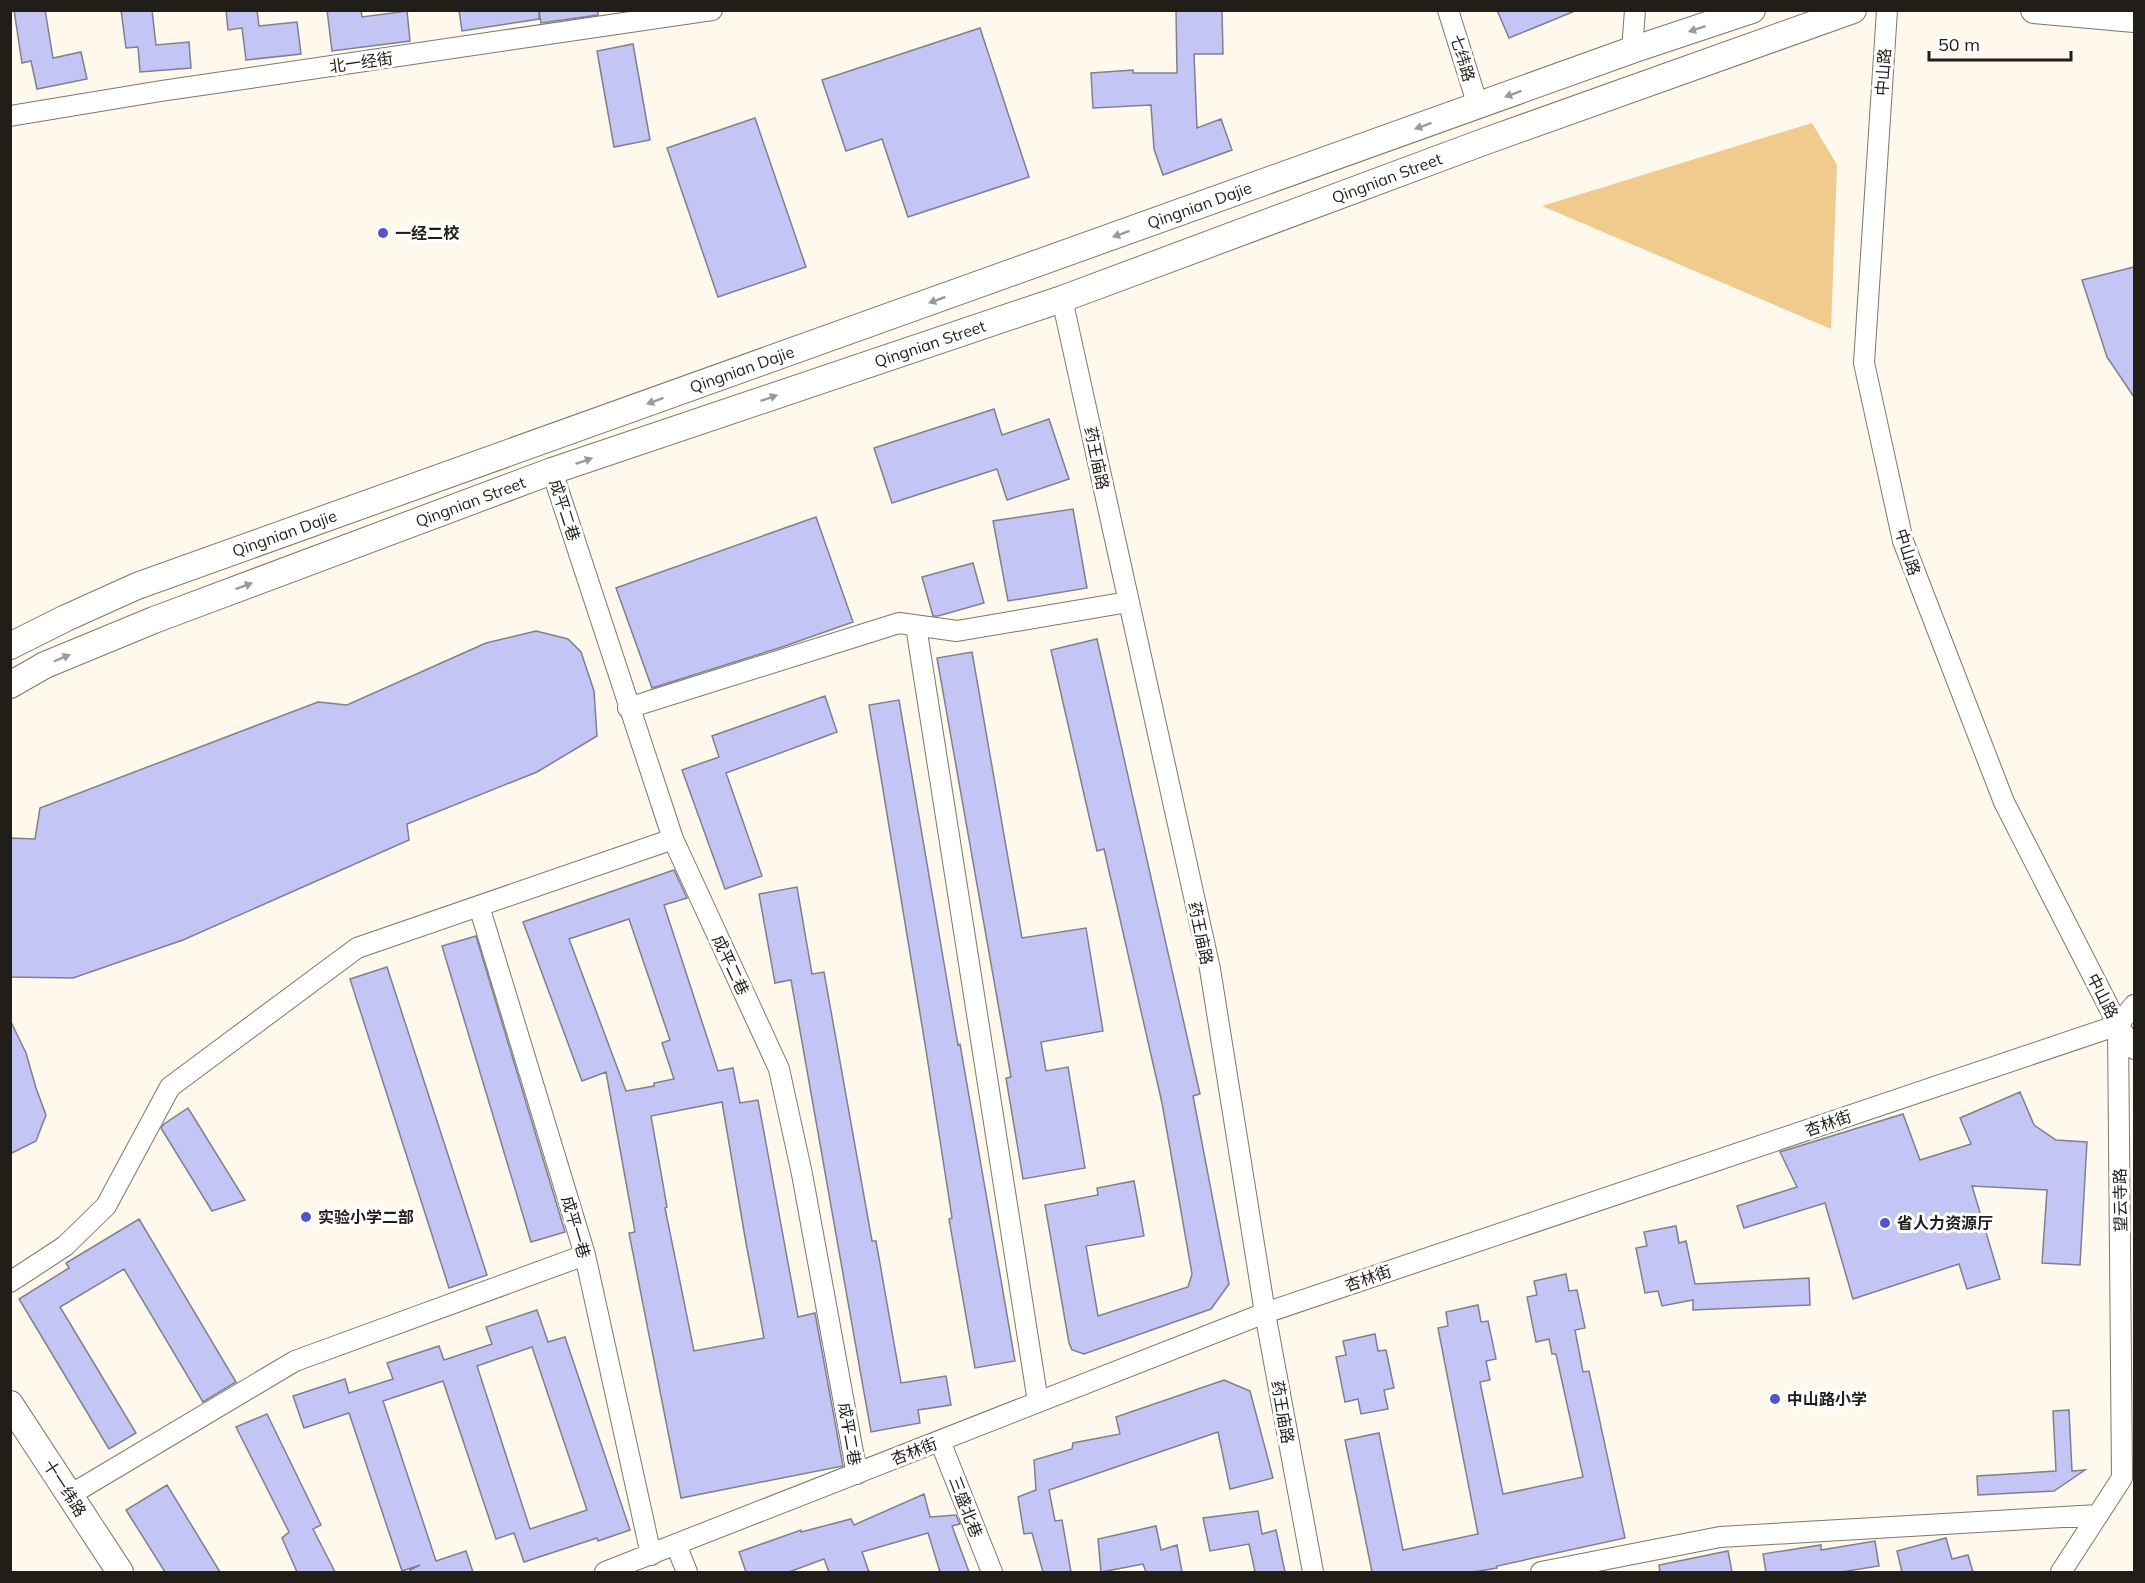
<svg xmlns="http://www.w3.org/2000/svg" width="2145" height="1583" font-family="Mulish,'Noto Sans SC',sans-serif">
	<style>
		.green { fill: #f0cb8d }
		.building { fill: #c3c5f5; stroke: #7f808d; stroke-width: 1.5; fill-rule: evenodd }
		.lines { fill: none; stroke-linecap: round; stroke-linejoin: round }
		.minor-casing { stroke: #7e776b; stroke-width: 22 }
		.major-casing { stroke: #7e776b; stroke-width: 28 }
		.minor { stroke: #fff; stroke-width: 20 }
		.major { stroke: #fff; stroke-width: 26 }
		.oneway { fill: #9b9a98 }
		.poi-dot { fill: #5154cb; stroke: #fff; stroke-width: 2 }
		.labels { text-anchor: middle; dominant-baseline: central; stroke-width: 6; stroke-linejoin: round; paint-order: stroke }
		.street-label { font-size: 16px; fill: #211e19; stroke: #fff }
		.poi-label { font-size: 16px; font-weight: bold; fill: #211e19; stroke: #fff; text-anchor: start }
	</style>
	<rect width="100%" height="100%" fill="#fef8ed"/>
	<path class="green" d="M1812 123 1837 165 1831 329 1542 206Z"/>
	<path class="building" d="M14 10H45L53 58 81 52 87 79 37 89 31 61 22 63Z
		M121 10H152L156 45 189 42 191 68 140 72 138 47 126 48Z
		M226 10H257L259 26 297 22 301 54 246 60 242 28 228 30Z
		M327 10H361L362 17 407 11 410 41 332 51Z
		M459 10H539V19L462 31Z
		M539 10H598V15L541 23Z
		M1176 10H1222L1223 54H1194L1197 128 1221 119 1232 150 1163 175 1154 149 1151 105 1093 108 1091 73 1133 70V73H1177Z
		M1497 10H1575V11L1509 38Z
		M980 28 1029 177 908 217 882 139 846 151 822 80Z
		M633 44 650 140 614 147 597 51Z
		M755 118 806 267 718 297 667 148Z
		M2134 267V397L2107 357 2082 280Z
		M994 409 1002 435 1049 419 1069 479 1007 500 997 469 892 503 874 448Z
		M1073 509 1087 588 1008 601 993 521Z
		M816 517 853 622 782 647 652 688 616 588Z
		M973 563 984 603 938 616H933L922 577Z
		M536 631 568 639 581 652 594 691 597 736 537 772 407 824 409 840 183 940 73 978 10 977V838L35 839 40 808 318 702 347 705 486 643Z
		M1097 639 1200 1094 1193 1096 1229 1284 1211 1309 1084 1354 1072 1350 1069 1343 1045 1205 1098 1195 1097 1188 1134 1181 1144 1236 1086 1246 1098 1316 1188 1287 1192 1274 1162 1103 1104 849 1097 851 1051 650Z
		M972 652 1022 938 1086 928 1103 1031 1041 1042 1046 1071 1068 1067 1085 1168 1023 1179 1006 1078 1011 1077 937 658Z
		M825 696 837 732 726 773 762 876 725 889 682 770 719 757 712 736Z
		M899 700 958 1045 960 1044 1015 1361 975 1368 949 1219 952 1218 926 1050 869 705Z
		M674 870 687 898 664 905 718 1071 733 1068 740 1103 758 1100 798 1317 815 1313 843 1466 681 1498 629 1233 635 1232 606 1072 582 1081 523 922ZM629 919 670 1040 662 1043 674 1079 654 1083V1086L626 1091 569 939ZM722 1102 746 1243 764 1338 694 1351 665 1208 667 1207 651 1116Z
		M797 887 812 974 824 972 872 1241H876L901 1383 946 1376 951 1405 918 1410 920 1423 871 1432 791 980 775 983 759 894Z
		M476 936 565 1232 531 1242 442 946Z
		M387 967 487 1275 449 1288 350 979Z
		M10 1020 26 1053 36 1088 46 1115 36 1141 10 1154Z
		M2020 1092 2034 1125 2056 1140 2087 1142 2080 1265 2042 1263 2047 1190 1972 1186 2000 1279 1967 1289 1959 1264 1853 1299 1825 1203 1744 1228 1737 1206 1797 1187 1780 1152 1903 1114 1920 1160 1971 1144 1960 1118Z
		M188 1108 245 1200 212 1211 161 1128 164 1124Z
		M139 1219 236 1382 203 1402 124 1269 60 1307 136 1433 109 1449 19 1299 69 1268 66 1263Z
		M1676 1226 1679 1243 1686 1241 1695 1284 1809 1278 1810 1305 1693 1310V1300L1662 1306 1658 1291 1645 1293 1636 1248 1647 1246 1644 1232Z
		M1566 1274 1569 1291 1577 1290 1585 1328 1575 1330 1583 1372 1589 1371 1625 1538 1497 1566V1568L1473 1572H1372L1345 1440 1379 1433 1403 1550 1478 1534 1438 1328 1448 1326 1446 1312 1478 1305 1481 1322 1488 1321 1496 1359 1486 1361 1490 1380 1480 1382 1503 1494 1583 1477 1556 1354H1552L1549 1339 1536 1342 1527 1297 1537 1295 1534 1281Z
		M537 1310 548 1342 565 1337 630 1530 598 1541 597 1538 524 1562 514 1533 496 1539 443 1381 383 1401 436 1561 466 1551 473 1572H411L410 1570 420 1565 402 1571 349 1413 304 1428 293 1396 345 1379 349 1393 393 1379 387 1363 439 1346 444 1360 492 1344 486 1327ZM532 1347 587 1510 530 1529 477 1366Z
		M1375 1334 1378 1351 1386 1350 1394 1388 1384 1390 1388 1409 1361 1414 1358 1399 1345 1402 1336 1357 1346 1355 1343 1341Z
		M1224 1380 1250 1391 1273 1478 1230 1489 1218 1432 1049 1490 1055 1521 1062 1520 1071 1572H1043L1032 1533 1024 1534 1018 1497 1036 1490 1034 1460 1072 1449 1073 1443 1120 1434 1116 1417Z
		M2069 1410 2072 1471 2085 1470 2054 1491 1978 1495 1977 1476 2056 1471 2053 1411Z
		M267 1414 321 1525 313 1529 335 1572H297L282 1538 289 1532 236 1427Z
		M167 1485 220 1572H165L126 1510Z
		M924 1494 930 1517 956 1515 960 1524 952 1526 969 1572H940L928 1533 862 1552 869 1572H829L824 1559 789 1572H746L739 1552 801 1530V1532L851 1519 854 1525Z
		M1258 1511 1262 1534 1276 1530 1285 1572H1255L1249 1544 1210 1551 1203 1518Z
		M1156 1526 1161 1550 1177 1545 1182 1572H1146L1143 1564 1101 1572 1098 1539Z
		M1946 1538 1952 1559 1968 1555 1973 1572H1902L1897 1551Z
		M1875 1541 1879 1566 1841 1572H1766L1763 1554 1821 1545V1550Z
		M1728 1551 1732 1572H1660L1659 1565Z"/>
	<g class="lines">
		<g class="minor-casing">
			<path id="minor" d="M1448 10 1478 106
				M1887 10 1864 363 1903 541 2004 802 2118 1025 2134 1049
				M1632 50 1635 10
				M10 116 161 91 712 10
				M1062 299 1210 969 1265 1313 1313 1572
				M552 471 673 839 779 1069 802 1174 857 1474
				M916 626 1038 1402
				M628 708 899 623 957 631 1128 602
				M479 906 585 1255 651 1555
				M10 1282 65 1246 106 1206 170 1087 357 948 673 839
				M940 1441 992 1572
				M70 1495 295 1361 585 1255
				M676 1545 687 1572
				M605 1572 1265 1313 2118 1025 2134 1005
				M1541 1572 1720 1537 2098 1515
				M2061 1572 2122 1478 2118 1025"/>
		</g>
		<g class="major-casing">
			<g id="major">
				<path d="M2034 10 2134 19"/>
				<path id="s1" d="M10 646 66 618 137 586 1632 50 1752 10"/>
				<path id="s2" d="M10 685 45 665 154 620 552 471 1062 299 1486 141 1853 10"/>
				<path d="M10 1404 120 1572"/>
			</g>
		</g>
		<use href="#minor" class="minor"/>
		<use href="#major" class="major"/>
	</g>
	<defs><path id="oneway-solid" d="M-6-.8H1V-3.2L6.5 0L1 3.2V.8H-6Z" transform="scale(1.5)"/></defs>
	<g class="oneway">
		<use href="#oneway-solid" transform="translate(1697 29) rotate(162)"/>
		<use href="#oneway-solid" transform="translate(1513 94) rotate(160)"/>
		<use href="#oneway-solid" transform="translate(1423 126) rotate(160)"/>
		<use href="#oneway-solid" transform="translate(1121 234) rotate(160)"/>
		<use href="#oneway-solid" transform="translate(937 300) rotate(160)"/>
		<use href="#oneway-solid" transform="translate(769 398) rotate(-19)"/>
		<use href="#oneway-solid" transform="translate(655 401) rotate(160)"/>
		<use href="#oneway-solid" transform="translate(584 461) rotate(-19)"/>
		<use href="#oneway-solid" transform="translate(244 586) rotate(-20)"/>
		<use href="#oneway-solid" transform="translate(62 658) rotate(-23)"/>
	</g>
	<g class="poi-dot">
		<circle cx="383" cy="233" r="6"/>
		<circle cx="306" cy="1217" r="6"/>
		<circle cx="1885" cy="1223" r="6"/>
		<circle cx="1775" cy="1399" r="6"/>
	</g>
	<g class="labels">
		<g class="street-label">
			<text transform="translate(1463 58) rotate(73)">七纬路</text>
			<text transform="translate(361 62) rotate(-8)">北一经街</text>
			<text transform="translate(1883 72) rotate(-86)">中山路</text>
			<text stroke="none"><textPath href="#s2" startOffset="1468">Qingnian Street</textPath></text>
			<text stroke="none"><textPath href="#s1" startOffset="1269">Qingnian Dajie</textPath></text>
			<text stroke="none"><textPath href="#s2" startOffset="982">Qingnian Street</textPath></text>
			<text stroke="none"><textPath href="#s1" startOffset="783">Qingnian Dajie</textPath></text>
			<text transform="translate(1097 458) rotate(78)">药王庙路</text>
			<text stroke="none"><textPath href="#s2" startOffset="496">Qingnian Street</textPath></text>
			<text transform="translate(565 510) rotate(72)">成平二巷</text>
			<text stroke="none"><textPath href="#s1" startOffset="297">Qingnian Dajie</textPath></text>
			<text transform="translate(1908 552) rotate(72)">中山路</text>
			<text transform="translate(1201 933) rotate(78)">药王庙路</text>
			<text transform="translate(731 965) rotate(65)">成平二巷</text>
			<text transform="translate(2103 996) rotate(63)">中山路</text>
			<text transform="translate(1828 1123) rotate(-19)">杏林街</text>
			<text transform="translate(2120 1200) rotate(-91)">望云寺路</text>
			<text transform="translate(576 1227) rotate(74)">成平一巷</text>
			<text transform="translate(1368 1278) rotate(-19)">杏林街</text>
			<text transform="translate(1283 1412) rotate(80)">药王庙路</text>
			<text transform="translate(850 1434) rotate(80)">成平二巷</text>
			<text transform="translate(914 1451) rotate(-21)">杏林街</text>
			<text transform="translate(65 1488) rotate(57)">十一纬路</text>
			<text transform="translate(966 1507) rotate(69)">三盛北巷</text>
		</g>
		<g class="poi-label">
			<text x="395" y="233">一经二校</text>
			<text x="318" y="1217">实验小学二部</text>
			<text x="1897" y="1223">省人力资源厅</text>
			<text x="1787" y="1399">中山路小学</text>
		</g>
	</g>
	<rect width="2145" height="1583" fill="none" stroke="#211e19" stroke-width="24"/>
	<path d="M1929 51v9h142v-9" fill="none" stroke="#211e19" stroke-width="3"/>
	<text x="1938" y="51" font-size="18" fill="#211e19" stroke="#ffffff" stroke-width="4.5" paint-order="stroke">50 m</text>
</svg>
